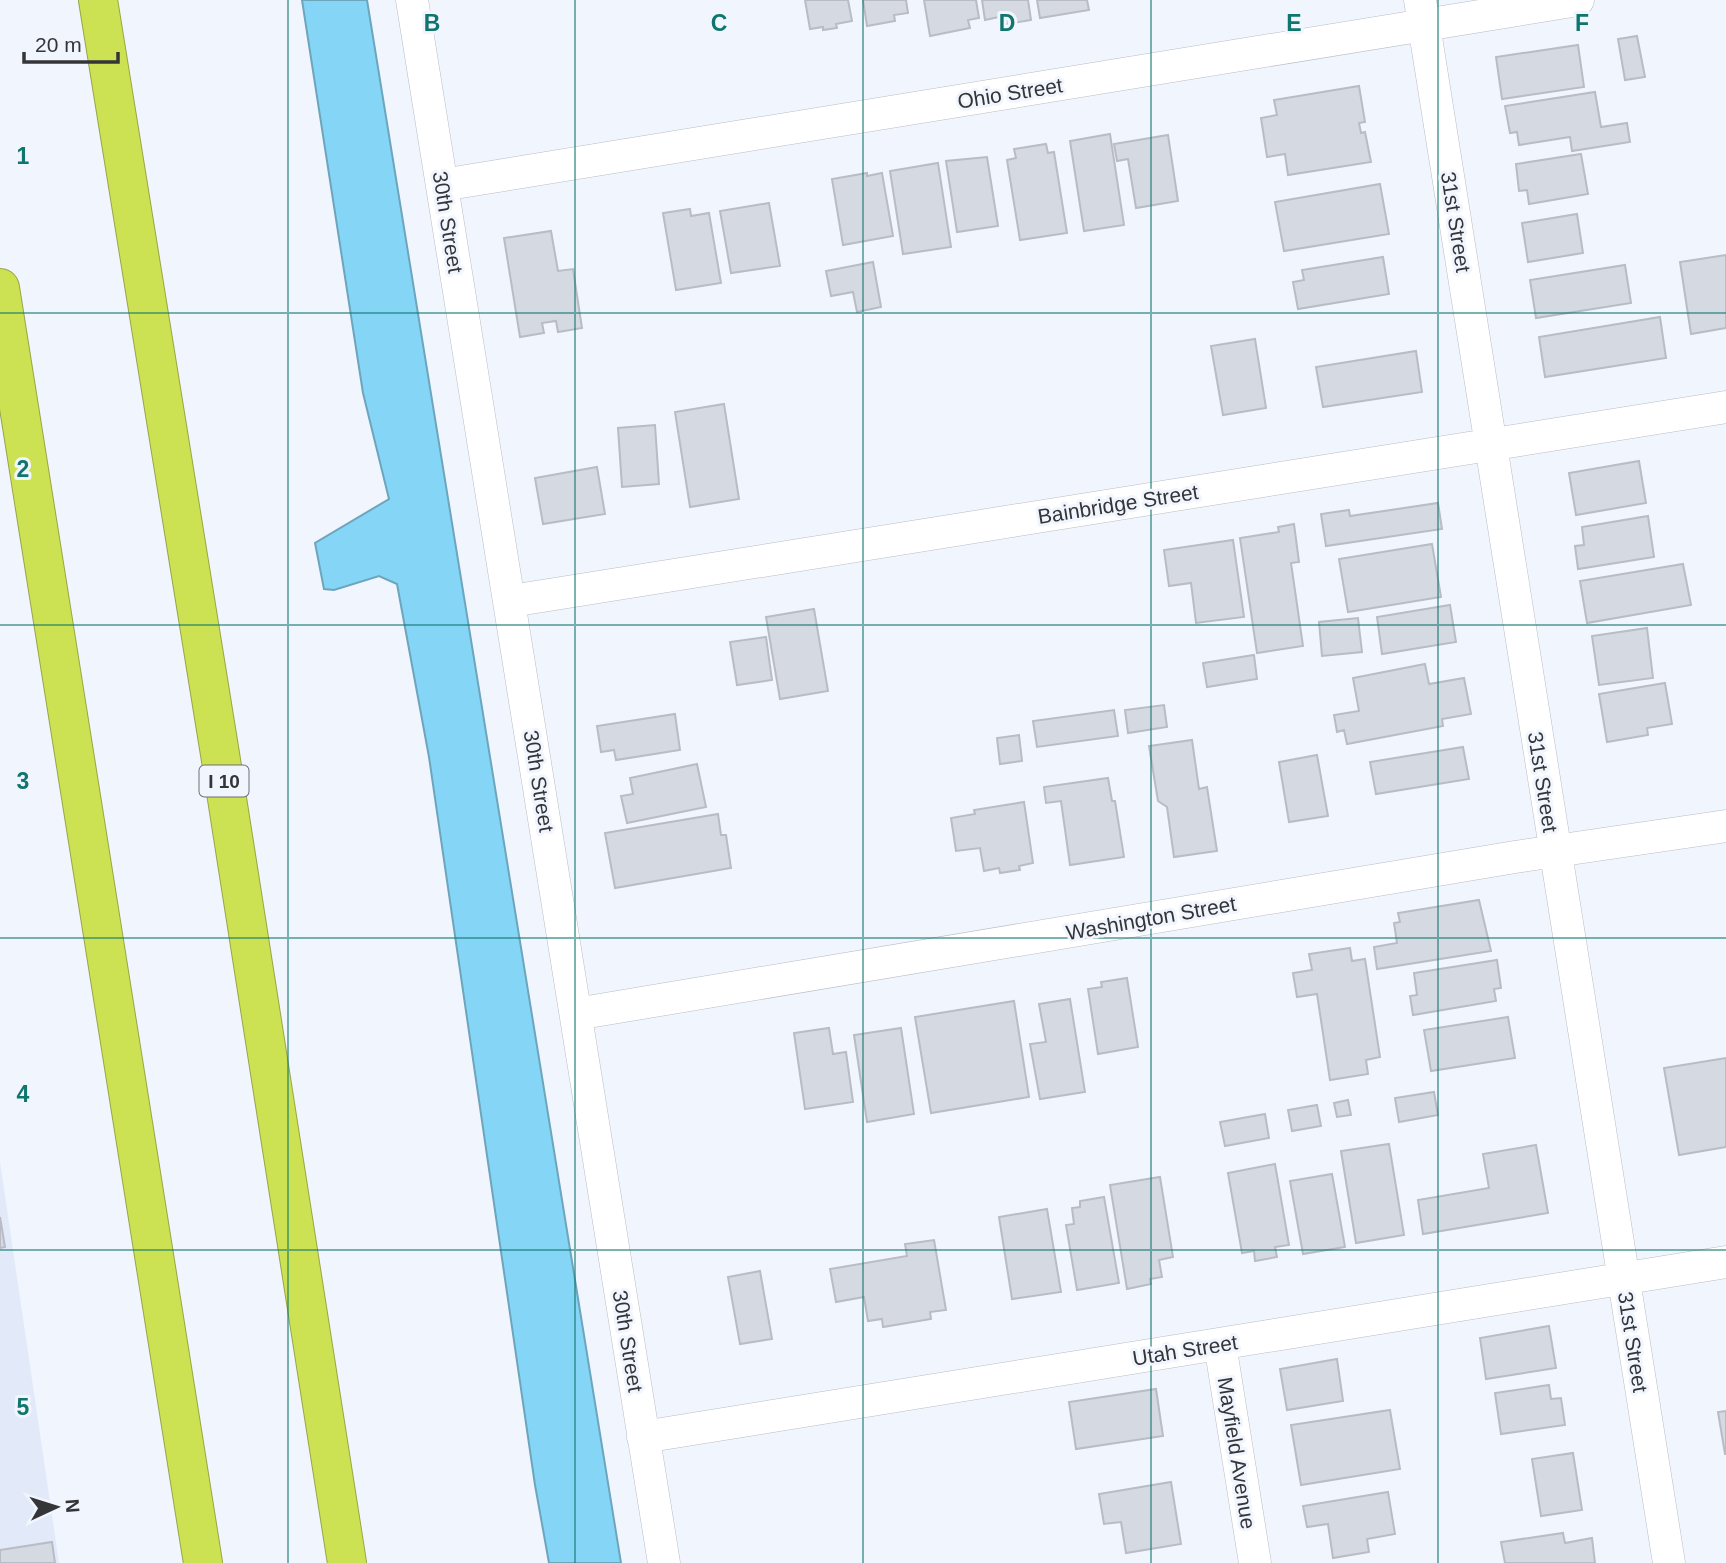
<svg xmlns="http://www.w3.org/2000/svg" width="1726" height="1563" font-family="Arial,sans-serif">
	<style>
		.built { fill: #e2e9f9 }
		.water { fill: #85d5f6; stroke: #6da5bd; stroke-width: 2 }
		.building { fill: #d5d9e2; stroke: #b9bcc5; stroke-width: 2 }
		.lines { fill: none; stroke-linecap: round; stroke-linejoin: round }
		.minor-casing { stroke: #b9bdc6; stroke-width: 33 }
		.motorway-casing { stroke: #97a549; stroke-width: 40 }
		.minor { stroke: #fff; stroke-width: 32 }
		.motorway { stroke: #cde252; stroke-width: 38 }
		.grid { fill: none; stroke: #0f766e; stroke-width: 2; stroke-opacity: 0.55 }
		.labels { text-anchor: middle; dominant-baseline: central; stroke-width: 6; stroke-linejoin: round; paint-order: stroke }
		.shield { fill: #f1f5fe; stroke: #6d6f73; stroke-width: 2 }
		.shield-label { font-size: 19px; font-weight: bold; fill: #343538 }
		.street-label { font-size: 21px; fill: #343538; stroke: #f1f5fe }
		.grid-label { font-size: 23px; text-anchor: middle; font-weight: bold; fill: #0f766e; stroke: #f1f5fe; stroke-width: 6; stroke-linejoin: round; paint-order: stroke }
	</style>
	<rect width="100%" height="100%" fill="#f1f5fe"/>
	<path class="built" d="M0 1162 59 1563H0Z"/>
	<path class="water" d="M302 0H367L621 1563H549L535 1485 429 757 397 584 379 576 334 590 324 589 315 543 389 499 363 393Z"/>
	<path class="building" d="M805 0H848L852 21 836 24 837 28 823 30V27L810 29Z
		M863 0H906L908 13 894 15 895 21 867 26Z
		M924 0H976L979 18 968 20 970 28 930 36Z
		M982 0H1028L1031 20 1001 25 999 17 985 20Z
		M1037 0H1087L1089 10 1040 18Z
		M1637 36 1645 77 1625 80 1618 39Z
		M1578 45 1584 87 1502 99 1496 57Z
		M1359 86 1365 122 1359 123 1361 133 1365 132 1371 162 1288 175 1285 154 1267 157 1261 118 1277 115 1274 100Z
		M1595 92 1601 127 1627 123 1630 142 1572 151 1570 137 1519 145 1517 132 1510 133 1505 106Z
		M1110 134 1124 225 1084 231 1070 141Z
		M1168 135 1178 201 1136 208 1128 159 1117 161 1114 144Z
		M1046 144 1048 153 1054 152 1067 233 1020 240 1007 160 1016 158 1014 149Z
		M1581 154 1588 194 1529 204 1527 190 1519 191 1516 164Z
		M987 157 998 226 957 232 946 161Z
		M938 163 951 247 903 254 890 171Z
		M867 173V176L882 173 893 236 843 245 832 179Z
		M1380 184 1389 234 1284 251 1275 202Z
		M769 203 780 266 731 273 720 211Z
		M690 209 691 216 709 213 721 283 676 290 663 213Z
		M1577 214 1583 253 1528 262 1522 223Z
		M551 231 558 271 573 269 582 328 558 332 556 321 542 323 544 333 520 337 504 238Z
		M1726 255V328L1691 334 1680 262Z
		M1383 257 1389 294 1298 309 1293 282 1304 280 1302 270Z
		M873 262 881 307 857 312 853 292 831 296 826 271Z
		M1625 265 1631 303 1536 318 1530 280Z
		M1660 317 1666 358 1545 377 1539 337Z
		M1255 339 1266 408 1223 415 1211 346Z
		M1416 351 1422 392 1323 407 1316 367Z
		M724 404 739 499 690 507 675 412Z
		M655 425 659 484 622 487 618 428Z
		M1639 461 1646 503 1576 515 1569 473Z
		M597 467 605 514 543 524 535 478Z
		M1438 503 1442 529 1326 546 1321 514 1349 510 1350 516Z
		M1648 516 1654 557 1578 569 1575 546 1584 545 1582 527Z
		M1294 524 1299 562 1291 563 1303 646 1257 653 1240 538 1279 532 1278 527Z
		M1233 540 1244 617 1196 623 1191 583 1169 586 1164 550Z
		M1432 544 1441 597 1348 612 1339 559Z
		M1683 564 1691 605 1587 623 1580 581Z
		M1450 605 1456 642 1382 654 1377 617Z
		M814 609 828 691 780 699 766 617Z
		M1358 618 1362 652 1322 656 1319 622Z
		M1647 628 1653 678 1599 685 1592 636Z
		M766 637 772 680 737 685 730 642Z
		M1254 655 1257 679 1207 687 1203 663Z
		M1425 664 1429 684 1464 678 1471 714 1442 719 1443 726 1347 744 1344 730 1337 732 1334 715 1359 711 1353 678Z
		M1665 683 1672 724 1647 728 1648 735 1607 742 1599 694Z
		M1164 705 1167 727 1128 733 1125 710Z
		M1114 710 1118 736 1037 747 1033 721Z
		M675 714 680 750 616 760 614 750 601 752 597 726Z
		M1019 735 1022 761 1000 764 997 738Z
		M1192 740 1199 789 1207 787 1217 851 1174 857 1167 807 1158 801 1149 746Z
		M1463 747 1469 779 1376 794 1370 762Z
		M1317 755 1328 816 1289 822 1279 762Z
		M697 764 706 807 627 823 621 796 633 794 630 778Z
		M1108 778 1112 801H1115L1124 857 1070 865 1061 801 1046 803 1044 787Z
		M1024 802 1033 863 1019 866 1020 870 1000 873 999 868 984 871 980 848 956 851 951 818 975 814 974 810Z
		M718 814 721 835H726L731 868 615 888 605 833Z
		M1479 900 1491 951 1377 969 1374 947 1397 943 1394 923 1400 922 1398 913Z
		M1350 948 1352 961 1365 959 1380 1057 1366 1060 1368 1074 1330 1080 1317 994 1297 997 1293 973 1312 970 1309 954Z
		M1497 960 1501 988 1494 989 1496 1001 1413 1015 1410 996 1417 995 1414 973Z
		M1127 978 1138 1047 1098 1054 1088 989 1102 987 1101 982Z
		M1070 999 1085 1092 1040 1099 1030 1044 1046 1042 1039 1004Z
		M1014 1001 1029 1097 931 1113 915 1017Z
		M1508 1017 1515 1058 1431 1071 1424 1030Z
		M829 1028 833 1054 846 1052 853 1102 805 1109 794 1033Z
		M901 1028 914 1114 867 1122 854 1035Z
		M1726 1058V1147L1679 1155 1664 1068Z
		M1434 1092 1438 1115 1399 1122 1395 1098Z
		M1348 1100 1351 1115 1337 1117 1334 1103Z
		M1317 1105 1321 1126 1292 1131 1288 1110Z
		M1265 1114 1269 1138 1225 1146 1220 1122Z
		M1389 1144 1404 1235 1356 1243 1341 1151Z
		M1536 1145 1548 1213 1423 1234 1418 1200 1489 1188 1483 1154Z
		M1275 1164 1289 1245 1275 1247 1277 1257 1255 1261 1254 1251 1242 1253 1228 1173Z
		M1332 1174 1345 1247 1303 1254 1290 1181Z
		M1160 1177 1173 1257 1159 1260 1162 1277 1150 1279 1151 1284 1127 1289 1110 1185Z
		M1104 1197 1119 1283 1077 1290 1066 1225 1074 1224 1072 1208 1080 1207V1201Z
		M1047 1209 1061 1292 1012 1299 999 1217Z
		M0 1217 5 1247 0 1248Z
		M934 1240 946 1310 930 1312 931 1319 883 1327 882 1319 868 1321 864 1297 836 1302 830 1269 907 1256 905 1244Z
		M760 1271 772 1339 740 1344 728 1277Z
		M1549 1326 1556 1368 1486 1379 1480 1338Z
		M1337 1359 1343 1401 1287 1410 1280 1369Z
		M1549 1385 1551 1399 1561 1398 1565 1425 1501 1434 1495 1393Z
		M1156 1389 1163 1436 1076 1449 1069 1402Z
		M1390 1410 1400 1469 1301 1485 1291 1425Z
		M1726 1411V1454H1725L1718 1412Z
		M1573 1453 1582 1510 1541 1516 1532 1459Z
		M1171 1482 1181 1544 1126 1553 1121 1522 1104 1524 1099 1494Z
		M1388 1492 1395 1534 1367 1539 1369 1552 1333 1558 1328 1524 1307 1527 1303 1506Z
		M1563 1533 1565 1543 1592 1538 1595 1563H1505L1501 1542Z
		M52 1542 55 1563H0V1550Z"/>
	<g class="lines">
		<g class="minor-casing">
			<path id="minor" d="M412 0 664 1563
				M1420 0 1669 1563
				M442 185 1578 0
				M511 601 1726 407
				M576 1014 1515 857 1726 826
				M1220 1344 1255 1563
				M643 1437 1726 1262"/>
		</g>
		<g class="motorway-casing">
			<path id="motorway" d="M98 0 220 754 347 1563
				M0 288 203 1563"/>
		</g>
		<use href="#minor" class="minor"/>
		<use href="#motorway" class="motorway"/>
	</g>
	<path class="grid" d="M288 0V1563M575 0V1563M863 0V1563M1151 0V1563M1438 0V1563M0 313H1726M0 625H1726M0 938H1726M0 1250H1726"/>
	<g class="labels">
		<rect class="shield" x="199.5" y="765.5" width="49" height="31" rx="5"/>
		<g class="shield-label">
			<text x="224" y="781">I 10</text>
		</g>
		<g class="street-label">
			<text transform="translate(1010 93) rotate(-9)">Ohio Street</text>
			<text transform="translate(448 222) rotate(81)">30th Street</text>
			<text transform="translate(1456 222) rotate(81)">31st Street</text>
			<text transform="translate(1118 504) rotate(-9)">Bainbridge Street</text>
			<text transform="translate(539 781) rotate(81)">30th Street</text>
			<text transform="translate(1543 782) rotate(81)">31st Street</text>
			<text transform="translate(1151 918) rotate(-10)">Washington Street</text>
			<text transform="translate(628 1341) rotate(81)">30th Street</text>
			<text transform="translate(1633 1342) rotate(81)">31st Street</text>
			<text transform="translate(1185 1350) rotate(-9)">Utah Street</text>
			<text transform="translate(1237 1453) rotate(81)">Mayfield Avenue</text>
		</g>
	</g>
	<g class="grid-label">
		<text x="432" y="31">B</text>
		<text x="719" y="31">C</text>
		<text x="1007" y="31">D</text>
		<text x="1294" y="31">E</text>
		<text x="1582" y="31">F</text>
		<text x="23" y="164">1</text>
		<text x="23" y="477">2</text>
		<text x="23" y="789">3</text>
		<text x="23" y="1102">4</text>
		<text x="23" y="1415">5</text>
	</g>
	<g transform="translate(56 1507) rotate(86)" stroke="#f1f5fe" stroke-width="5" paint-order="stroke">
	<path d="M0-5L12 26L0 18L-12 26Z" fill="#343538"/>
	<text y="-10" font-size="19" font-weight="bold" text-anchor="middle" fill="#343538">N</text>
	</g>
	<path d="M24 52v10h94v-10" fill="none" stroke="#343538" stroke-width="3.5"/>
	<text x="35" y="52" font-size="21" fill="#343538" stroke="#f1f5fe" stroke-width="5" paint-order="stroke">20 m</text>
</svg>
